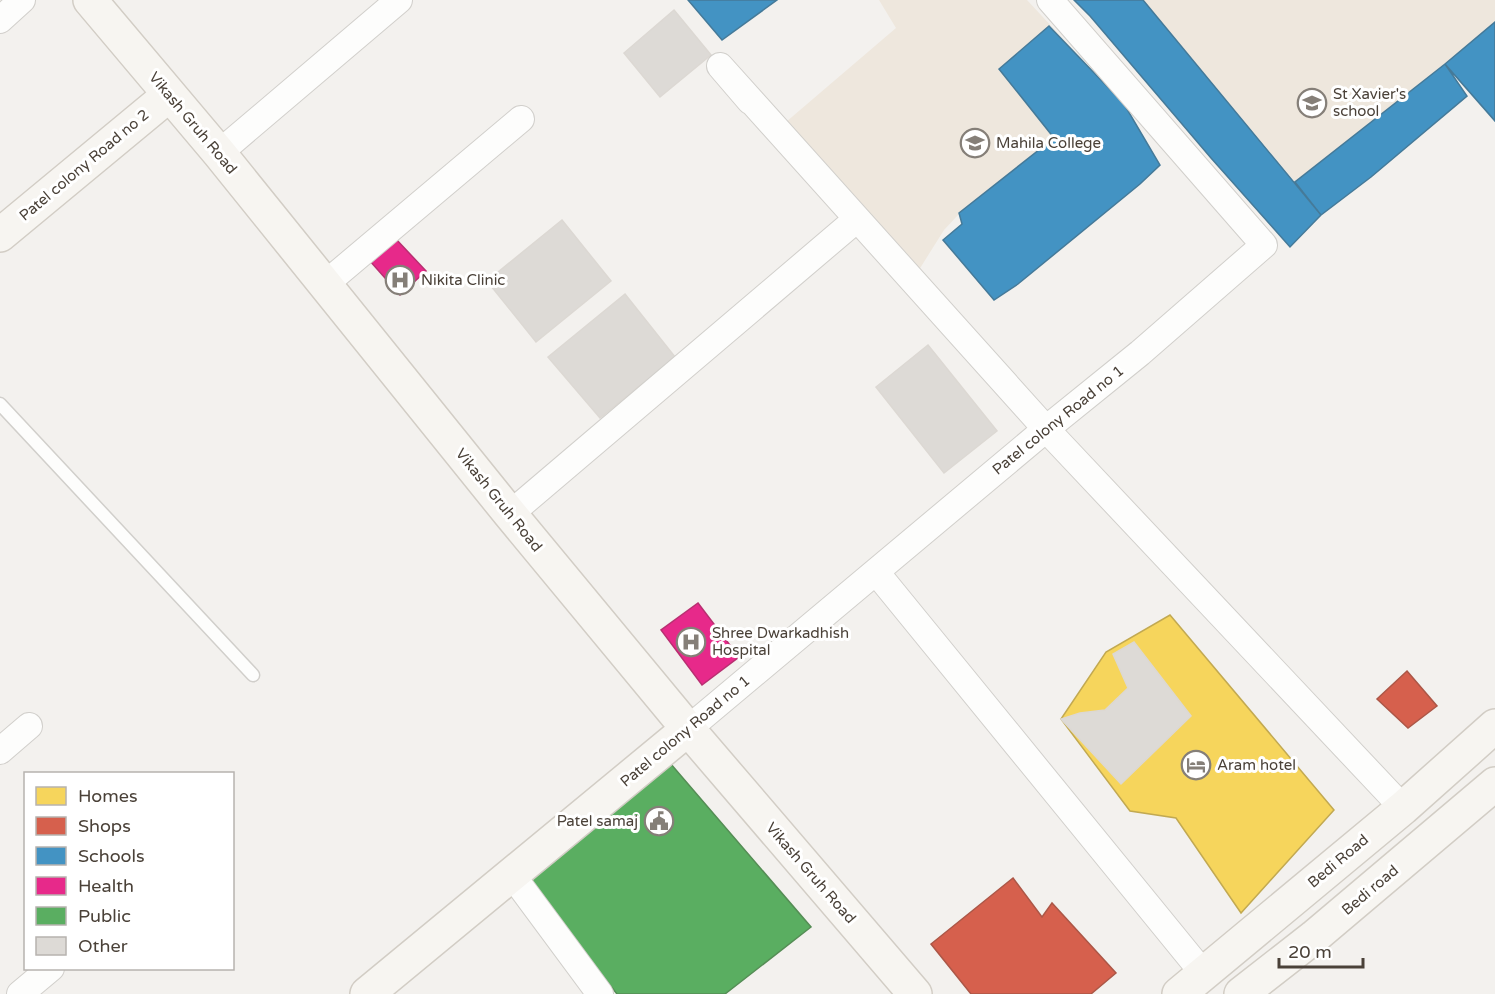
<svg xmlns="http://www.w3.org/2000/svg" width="1495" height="994" font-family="'Varela Round',sans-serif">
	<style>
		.education { fill: #eee7dd }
		.homes { fill: #f6d55c; stroke: #c2a951; stroke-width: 1.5 }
		.shops { fill: #d6604d; stroke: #ac5747; stroke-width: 1.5 }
		.schools { fill: #4393c3; stroke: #457a99; stroke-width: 1.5 }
		.health { fill: #e7298a; stroke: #b83071; stroke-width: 1.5 }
		.public { fill: #5aae61; stroke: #558d55; stroke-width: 1.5 }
		.building { fill: #dddad6; stroke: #dcd8d3; stroke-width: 1.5 }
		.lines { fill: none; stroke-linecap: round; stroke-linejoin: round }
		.lane-casing { stroke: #d1cfcb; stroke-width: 15 }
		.street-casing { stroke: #d1cfcb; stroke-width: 28 }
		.secondary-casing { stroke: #d2cdc5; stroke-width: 36 }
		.lane { stroke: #fdfdfc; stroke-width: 12 }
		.street { stroke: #fdfdfc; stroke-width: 26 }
		.secondary { stroke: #f7f5f1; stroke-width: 33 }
		.labels { text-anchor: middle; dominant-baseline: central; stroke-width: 6; stroke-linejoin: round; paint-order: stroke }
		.poi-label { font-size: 15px; fill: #4a4138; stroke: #fff; text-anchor: start }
		.street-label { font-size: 15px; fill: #4a4138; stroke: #fff }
	</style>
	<rect width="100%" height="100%" fill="#f3f1ee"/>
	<path class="education" d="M879 0H1027L1124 104 1160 165 1140 184 1018 284 994 300 943 240 962 224 959 214 944 230 912 281 786 122 896 28Z
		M1143 0H1495V121L1445 64 1295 182Z"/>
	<path class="homes" d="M1170 615 1334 810 1241 913 1176 818 1130 811 1061 719 1106 652Z"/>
	<path class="shops" d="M1407 671 1437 706 1408 728 1377 699Z
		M1013 878 1042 917 1052 903 1116 973 1091 994H971L931 944Z"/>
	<path class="schools" d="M688 0H777L722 40Z
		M1074 0H1143L1321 215 1290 247 1211 158 1090 16Z
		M1495 22V121L1445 64Z
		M1049 26 1124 104 1160 165 1140 184 1018 284 994 300 943 240 962 224 959 213 1054 138 999 69Z
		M1445 64 1467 96 1371 177 1321 215 1295 182Z"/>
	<path class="health" d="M395 238 426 271 400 295 370 261Z
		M698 603 739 657 702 685 661 630Z"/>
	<path class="public" d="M670 763 811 927 725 994H617L526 879Z"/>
	<path class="building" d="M674 10 711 55 660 97 624 53Z
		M562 220 611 281 536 342 487 281Z
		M625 294 675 357 600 418 548 357Z
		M928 345 997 431 944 473 876 387Z
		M1134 642 1191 716 1121 784 1061 719 1080 713 1105 710 1128 688 1113 654Z"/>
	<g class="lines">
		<g class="lane-casing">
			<path id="lane" d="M0 404 253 675"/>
		</g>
		<g class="street-casing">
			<path id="street" d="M0 20 22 0
				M750 101 720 66 1046 429 1403 808
				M219 153 399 0
				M324 285 521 119
				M510 514 857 219
				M876 572 1203 973
				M688 729 1046 429 1140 353 1264 245 1050 0
				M0 751 29 726
				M512 875 600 994
				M20 994 51 968"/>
		</g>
		<g class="secondary-casing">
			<path id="secondary" d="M90 0 219 153 510 514 688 729 915 994
				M0 235 169 95
				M367 994 688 729
				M1179 994 1403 808 1495 726
				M1241 994 1314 937 1495 784"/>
		</g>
		<use href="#lane" class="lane"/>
		<use href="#street" class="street"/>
		<use href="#secondary" class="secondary"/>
	</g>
	<defs>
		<g id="school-ring" transform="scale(1.5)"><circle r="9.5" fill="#fff" stroke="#857f78" stroke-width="1.5"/><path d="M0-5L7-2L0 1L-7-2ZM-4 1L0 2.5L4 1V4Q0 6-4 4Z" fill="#857f78"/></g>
		<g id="university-ring" transform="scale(1.5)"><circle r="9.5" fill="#fff" stroke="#857f78" stroke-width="1.5"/><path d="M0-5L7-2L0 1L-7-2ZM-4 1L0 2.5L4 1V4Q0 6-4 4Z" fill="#857f78"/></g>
		<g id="hospital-ring" transform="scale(1.5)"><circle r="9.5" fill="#fff" stroke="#857f78" stroke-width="1.5"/><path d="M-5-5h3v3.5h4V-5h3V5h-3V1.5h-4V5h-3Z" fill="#857f78"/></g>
		<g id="hotel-ring" transform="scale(1.5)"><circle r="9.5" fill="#fff" stroke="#857f78" stroke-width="1.5"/><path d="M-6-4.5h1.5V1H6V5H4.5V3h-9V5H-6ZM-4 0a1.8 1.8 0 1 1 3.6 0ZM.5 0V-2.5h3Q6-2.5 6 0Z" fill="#857f78"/></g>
		<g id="civic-ring" transform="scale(1.5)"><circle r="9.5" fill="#fff" stroke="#857f78" stroke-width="1.5"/><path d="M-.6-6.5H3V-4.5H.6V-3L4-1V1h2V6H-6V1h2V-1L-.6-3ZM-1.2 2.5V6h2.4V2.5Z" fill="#857f78"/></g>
	</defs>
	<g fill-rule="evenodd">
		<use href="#school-ring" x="1312" y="103"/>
		<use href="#university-ring" x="975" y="143"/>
		<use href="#hospital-ring" x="400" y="280"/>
		<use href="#hospital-ring" x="691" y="642"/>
		<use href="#hotel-ring" x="1196" y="765"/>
		<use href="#civic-ring" x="659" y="821"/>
	</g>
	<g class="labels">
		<g class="poi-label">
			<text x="1333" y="94">St Xavier's<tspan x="1333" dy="17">school</tspan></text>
			<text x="996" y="143">Mahila College</text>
			<text x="421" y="280">Nikita Clinic</text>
			<text x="712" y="633">Shree Dwarkadhish<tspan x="712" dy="17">Hospital</tspan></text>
			<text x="1217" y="765">Aram hotel</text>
			<text x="638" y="821" text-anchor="end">Patel samaj</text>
		</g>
		<g class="street-label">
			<text transform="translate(193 123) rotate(50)">Vikash Gruh Road</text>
			<text transform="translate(84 165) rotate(-40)">Patel colony Road no 2</text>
			<text transform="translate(1058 420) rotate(-39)">Patel colony Road no 1</text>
			<text transform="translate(499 500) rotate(51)">Vikash Gruh Road</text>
			<text transform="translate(685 731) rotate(-40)">Patel colony Road no 1</text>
			<text transform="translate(1338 861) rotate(-40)">Bedi Road</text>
			<text transform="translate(811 873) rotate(49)">Vikash Gruh Road</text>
			<text transform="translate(1370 890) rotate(-40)">Bedi road</text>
		</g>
	</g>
	<rect x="24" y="772" width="210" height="198" fill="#ffffff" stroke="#b7b3af" stroke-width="1.5"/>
	<rect x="36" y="787" width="30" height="18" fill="#f6d55c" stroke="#b7b3af" stroke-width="1.5"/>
	<text x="78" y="802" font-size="18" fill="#4a4138">Homes</text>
	<rect x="36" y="817" width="30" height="18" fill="#d6604d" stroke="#b7b3af" stroke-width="1.5"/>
	<text x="78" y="832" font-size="18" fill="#4a4138">Shops</text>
	<rect x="36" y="847" width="30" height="18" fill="#4393c3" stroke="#b7b3af" stroke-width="1.5"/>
	<text x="78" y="862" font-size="18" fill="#4a4138">Schools</text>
	<rect x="36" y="877" width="30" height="18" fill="#e7298a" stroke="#b7b3af" stroke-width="1.5"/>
	<text x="78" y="892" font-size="18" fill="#4a4138">Health</text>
	<rect x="36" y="907" width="30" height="18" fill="#5aae61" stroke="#b7b3af" stroke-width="1.5"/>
	<text x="78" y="922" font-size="18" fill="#4a4138">Public</text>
	<rect x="36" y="937" width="30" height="18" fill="#dddad6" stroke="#b7b3af" stroke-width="1.5"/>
	<text x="78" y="952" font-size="18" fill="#4a4138">Other</text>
	<path d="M1279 958v9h84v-9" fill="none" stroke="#4a4138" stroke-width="3"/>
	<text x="1288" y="958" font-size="18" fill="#4a4138" stroke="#ffffff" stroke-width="4.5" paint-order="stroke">20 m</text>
</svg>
